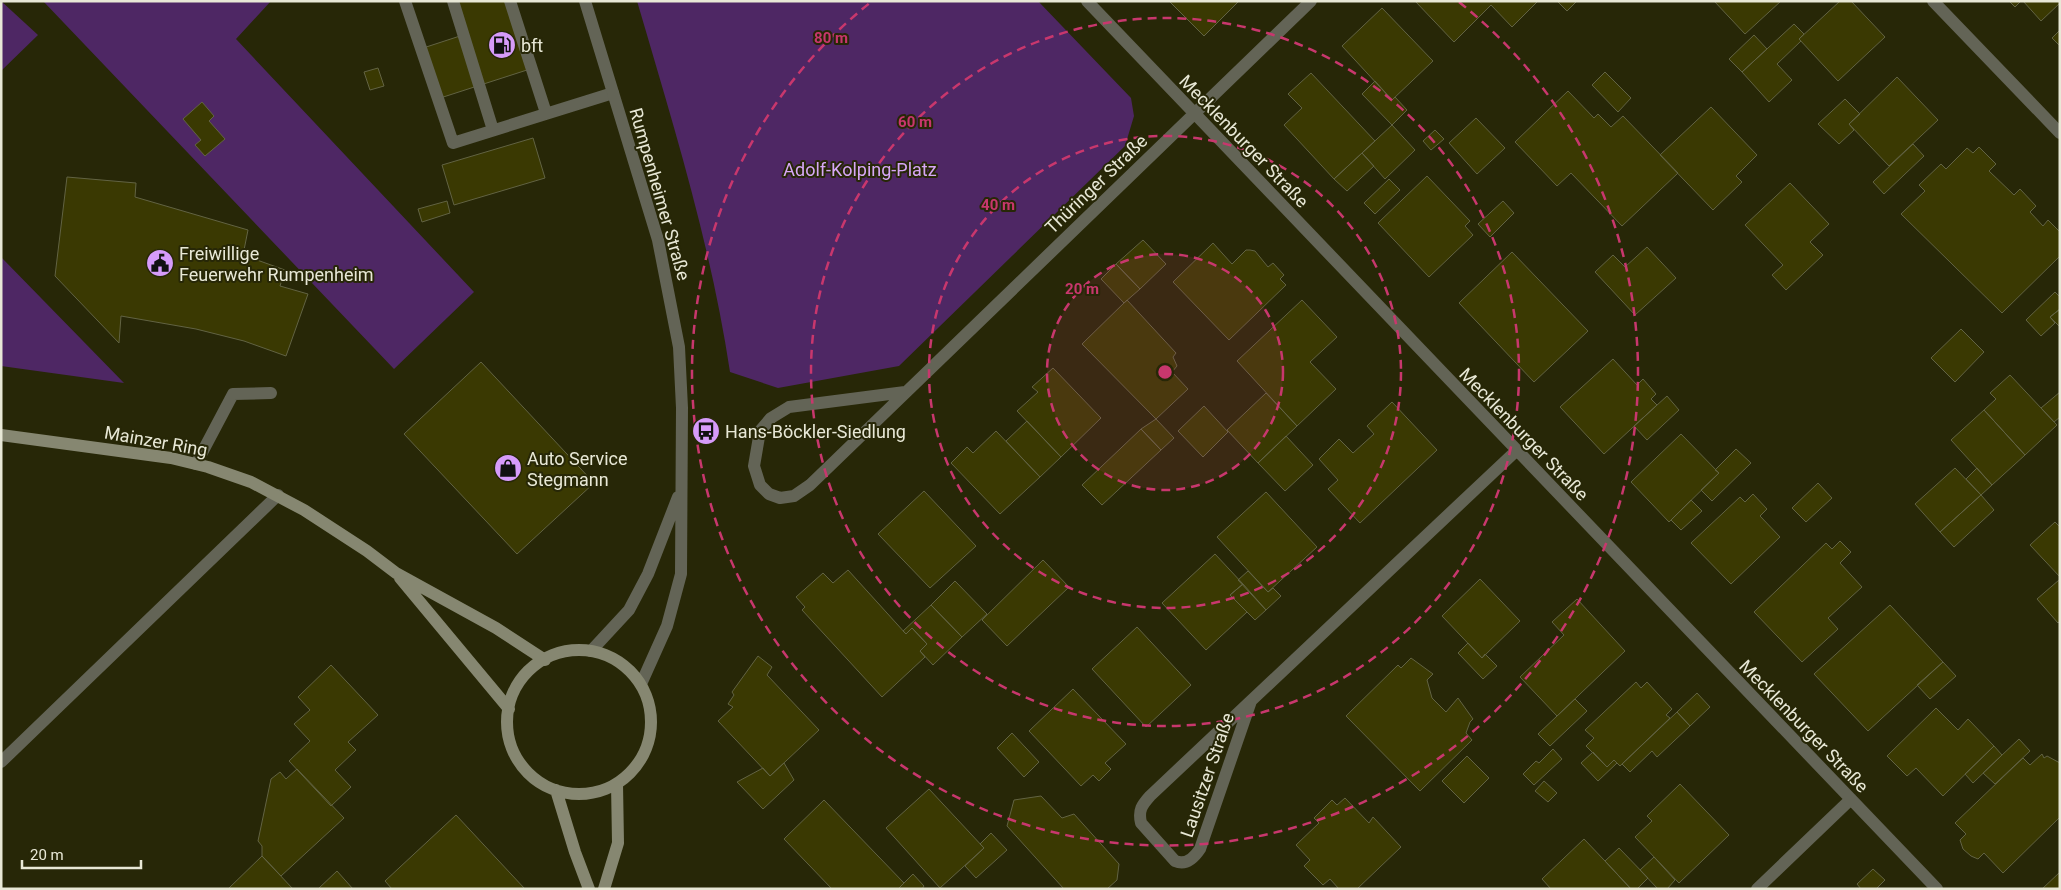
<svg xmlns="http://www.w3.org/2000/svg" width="2061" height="890" font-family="Roboto,sans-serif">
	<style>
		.green { fill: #4e2764 }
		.building { fill: #3a3902; stroke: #626343 }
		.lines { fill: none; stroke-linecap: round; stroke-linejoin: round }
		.lane { stroke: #636456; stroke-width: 12 }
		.street { stroke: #636456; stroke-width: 12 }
		.secondary { stroke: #868771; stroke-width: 12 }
		.ring { fill: none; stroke: #c8376d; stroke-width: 2.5; stroke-dasharray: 9 6 }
		.labels { text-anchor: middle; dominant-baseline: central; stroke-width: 4; stroke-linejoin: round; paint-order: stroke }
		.poi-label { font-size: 18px; fill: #e8e8d6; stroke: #272707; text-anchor: start }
		.street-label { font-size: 18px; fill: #e8e8d6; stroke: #272707 }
		.park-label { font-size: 18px; fill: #d7a7f6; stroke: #272707 }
		.centre { fill: #c8376d; stroke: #272707; stroke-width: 2.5 }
		.ring-label { font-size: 15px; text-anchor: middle; font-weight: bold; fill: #c8376d; stroke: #272707; stroke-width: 4; stroke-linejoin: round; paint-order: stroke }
	</style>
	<rect width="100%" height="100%" fill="#272707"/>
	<path class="green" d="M1 1 38 35 1 71Z
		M43 1H271L236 39 474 292 394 369Z
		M637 1H1038L1131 98 1134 116 1125 146 899 366 778 388 730 372C711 245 673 124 637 1Z
		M1 257 124 383 1 366Z"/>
	<path class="building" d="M452 1H505L527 70 434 100 417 50 463 35Z
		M1169 1H1239L1204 36Z
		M1415 1H1538L1512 27 1491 5 1454 42Z
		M1557 1H1577L1567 11Z
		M1714 1H1781L1745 34Z
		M1840 1H1851L1885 37 1838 81 1799 39Z
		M2009 1H2021L2015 7Z
		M2023 1H2060V3L2041 21Z
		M1382 8 1433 61 1392 100 1342 46Z
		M1794 24 1804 34 1799 39 1801 41 1777 64 1792 80 1769 102 1742 72Z
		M2060 30V46L2052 38Z
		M1754 35 1767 49 1742 72 1729 59Z
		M378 68 384 86 370 90 364 72Z
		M1605 72 1631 98 1618 112 1592 85Z
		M1311 73 1375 141 1334 179 1284 125 1302 108 1288 94Z
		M1897 77 1938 120 1889 166 1849 124Z
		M1375 81 1392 100 1395 97 1407 110 1392 125 1362 94Z
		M1568 91 1594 118 1598 114 1611 127 1623 116 1678 173 1622 226 1571 173 1557 186 1515 142Z
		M1845 99 1860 114 1849 124 1854 130 1839 144 1818 124Z
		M202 102 214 116 209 121 225 139 205 156 195 145 201 140 183 119Z
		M1711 107 1757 155 1736 176 1742 182 1713 210 1660 155Z
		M1476 118 1505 148 1477 174 1449 143Z
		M1392 125 1415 150 1385 179 1362 153Z
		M1435 130 1444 139 1431 150 1423 141Z
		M533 138 545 178 454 205 442 165Z
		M1913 144 1924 156 1884 194 1873 182Z
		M1979 147 1996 164 1989 171 2014 195 2020 189 2036 206 2030 212 2043 226 2048 220 2060 232V256L2002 313 1901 214 1925 191 1919 185 1941 164 1946 169 1967 148 1973 153Z
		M1362 153 1374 166 1347 191 1334 179Z
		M1427 176 1470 221 1465 226 1473 235 1429 277 1378 223Z
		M67 177 136 183 135 197 248 230 243 255 285 270 280 286 308 294 286 356 244 341 196 329 121 316 119 343 55 276Z
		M1389 179 1400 190 1375 214 1364 203Z
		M1790 183 1829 224 1810 242 1823 255 1786 290 1772 275 1783 265 1745 225Z
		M447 201 450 213 422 222 418 209Z
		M1503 201 1514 213 1490 237 1478 224Z
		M1143 240 1166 264 1140 289 1116 264Z
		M1213 243 1232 264 1246 250H1250L1255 251 1268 267 1273 263 1284 275 1280 279 1286 285 1229 340 1173 282Z
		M1647 247 1676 278 1635 315 1595 272 1613 255 1625 267Z
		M1512 252 1588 331 1534 382 1459 303Z
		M1116 264 1140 289 1124 303 1101 279Z
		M2055 292 2060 297V309L2050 317 2055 323 2041 336 2026 320Z
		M1127 300 1176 353 1173 357 1177 366 1172 372 1188 389 1156 419 1082 344Z
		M1302 300 1337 337 1310 362 1336 389 1297 426 1237 361Z
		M2060 309V327L2050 317Z
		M1961 329 1984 352 1955 382 1931 358Z
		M1613 359 1637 385 1643 379 1656 394 1651 399 1657 405 1604 454 1560 407Z
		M481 362 594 483 517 554 404 434Z
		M1053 368 1101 418 1061 457 1017 411 1038 392 1032 387Z
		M2010 375 2057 425 2025 455 1984 410 1996 399 1990 393Z
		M2060 392V417L2054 422 2041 408Z
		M1266 393 1297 426 1258 463 1227 430Z
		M1667 396 1679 410 1647 440 1634 426Z
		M1392 402 1437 450 1360 523 1328 489 1338 480 1319 459 1339 439 1353 453 1374 434 1367 426Z
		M1204 406 1228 432 1203 457 1178 431Z
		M1984 410 2025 455 1992 485 1951 440Z
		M1156 419 1174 438 1161 450 1141 429Z
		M1027 421 1061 457 1040 477 1006 441Z
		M1141 429 1161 450 1102 505 1082 485Z
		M996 431 1040 477 1000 514 951 463 967 447 973 453Z
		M1681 434 1719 473 1669 522 1631 482Z
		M1286 436 1313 465 1285 491 1258 463Z
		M1736 449 1751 463 1712 501 1701 490 1719 473 1715 470Z
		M1955 468 1981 495 1940 532 1915 504Z
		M1977 468 1992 485 1981 495 1966 479Z
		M1818 483 1832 498 1806 522 1792 508Z
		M924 491 976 546 930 588 878 534Z
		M1266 492 1317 547 1268 592 1217 537Z
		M1753 494 1767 509 1760 516 1780 537 1731 584 1691 543 1740 497 1745 502Z
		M1981 495 1994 510 1954 547 1940 532Z
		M1691 500 1702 511 1681 530 1671 520Z
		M2055 522 2060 527V577L2030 545Z
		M1840 541 1851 552 1840 563 1862 587 1828 618 1838 629 1802 662 1754 612 1826 543 1832 549Z
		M1215 554 1243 584 1230 595 1247 612 1206 650 1162 603Z
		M1043 560 1069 587 1007 646 982 620Z
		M848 570 906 634 912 628 927 644 920 651 925 657 882 697 802 610 805 607 796 597 823 573 833 583Z
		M1248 571 1268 592 1273 588 1281 596 1266 610 1238 580Z
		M1480 579 1520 621 1482 658 1442 616Z
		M2059 580 2060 621 2058 623 2037 599Z
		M955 581 987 614 962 637 931 605Z
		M1243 584 1266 610 1255 620 1230 595Z
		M1577 599 1625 651 1557 716 1520 677 1564 635 1552 622Z
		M931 605 962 637 933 665 920 651 927 644 912 628 906 634 903 631Z
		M1890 605 1943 662 1868 731 1814 674Z
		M1137 627 1191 685 1146 727 1092 669Z
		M1468 643 1482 658 1485 654 1497 666 1483 679 1458 653Z
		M758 656 772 667 767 675 819 730 770 776 718 721 733 707 728 704 734 695 732 692Z
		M1411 658 1433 674 1427 680 1432 698 1446 712 1458 698 1473 719 1470 722 1466 733 1472 740 1420 791 1346 716 1398 665 1401 668Z
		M1943 662 1956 676 1930 699 1917 685Z
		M331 665 378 715 348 742 356 750 335 770 351 787 331 806 289 761 310 741 294 724 310 710 298 697Z
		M1636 682 1641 688 1647 682 1672 709 1666 715 1670 718 1620 766 1614 760 1607 767 1586 746 1594 738 1585 730Z
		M1073 689 1126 744 1105 763 1111 769 1099 781 1093 775 1081 786 1029 731Z
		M1697 693 1710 707 1690 726 1677 712Z
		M1575 699 1587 711 1550 746 1538 734Z
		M1936 708 1958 730 1968 719 1994 746 1943 796 1916 768 1907 776 1887 756Z
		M1677 712 1690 726 1657 757 1652 751 1630 772 1622 764Z
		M1012 733 1039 762 1024 777 997 748Z
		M2019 739 2030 751 1995 784 1983 773Z
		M1994 746 2002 755 1973 783 1965 774Z
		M1553 749 1562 759 1534 785 1523 774 1536 761 1539 763Z
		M1593 752 1607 767 1614 760 1617 763 1598 781 1581 763Z
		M2042 754 2044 758 2047 756 2060 763V817L2003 873 1984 853 1978 859 1971 856 1963 849 1960 840 1966 834 1955 823 2023 758 2030 765Z
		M1467 756 1489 778 1464 803 1442 781Z
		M784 763 794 780 763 809 737 782 763 768 770 776Z
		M297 769 344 818 281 876 262 856V846L258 841 271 779 280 772 286 779Z
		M1544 781 1557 793 1548 802 1535 791Z
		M1680 784 1729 835 1679 883 1635 837 1652 821 1647 816Z
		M929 789 984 848 940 888 886 828Z
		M1041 796 1062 818 1074 814 1119 864 1117 880 1107 889H1064L1007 826 1014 800Z
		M1345 798 1369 823 1373 817 1401 847 1357 889H1339L1330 879 1323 885 1304 866 1310 860 1296 845 1319 823 1314 818 1332 800 1337 805Z
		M824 800 904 883 898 889H832L784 839Z
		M456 815 511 874 525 889H392L385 881Z
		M991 833 1007 850 976 878 965 866 984 848 980 844Z
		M1584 839 1605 861 1631 889H1551L1542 879Z
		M1619 848 1648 878 1637 889H1631L1605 861Z
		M262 856 293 889H228Z
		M1654 857 1675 880 1667 889H1658L1640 870Z
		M1873 869 1885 880 1876 889H1861L1857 884Z
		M337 871 353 889H318Z
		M2060 872V889H2042Z
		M913 874 924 886 922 889H898Z"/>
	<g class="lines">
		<path class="lane" d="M405 1 453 143 613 93
			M453 1 493 130
			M510 1 546 113
			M196 464 233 394 271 393
			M1 762 278 495"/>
		<path class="street" d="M585 1 658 240 679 347 682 408 681 574 667 626 641 684
			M1087 1 1937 889
			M1933 1 2060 133
			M905 392 789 407 771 418 760 431 754 466 760 485 769 494 780 498 794 496 810 485 1311 1
			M591 651 629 610 648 574 678 497
			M1251 701 1200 849C1194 858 1186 866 1175 861L1141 823C1138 810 1142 805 1150 796L1516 451
			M1757 889 1851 799"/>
		<path class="secondary" d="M1 435 171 458 208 467 251 482 304 510 367 551 396 573 496 628 545 660
			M400 578 509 709
			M507 722a72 72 0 1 1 144 0a72 72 0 1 1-144 0Z
			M556 790 575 852 589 889
			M604 889 618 843 617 784"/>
	</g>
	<circle cx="1165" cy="372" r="118" fill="#c8376d" fill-opacity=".12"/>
	<g class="ring">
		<circle cx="1165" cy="372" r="118"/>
		<circle cx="1165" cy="372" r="236"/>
		<circle cx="1165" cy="372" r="354"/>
		<path d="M1459 2A473 473 0 1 1 871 2"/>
	</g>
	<defs>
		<g id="fuel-disc" transform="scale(1.4375)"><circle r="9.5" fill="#d69bfa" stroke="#272707"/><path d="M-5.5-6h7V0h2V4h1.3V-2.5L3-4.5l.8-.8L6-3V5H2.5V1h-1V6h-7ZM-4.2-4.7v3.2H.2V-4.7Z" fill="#111"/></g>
		<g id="civic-disc" transform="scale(1.4375)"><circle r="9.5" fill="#d69bfa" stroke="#272707"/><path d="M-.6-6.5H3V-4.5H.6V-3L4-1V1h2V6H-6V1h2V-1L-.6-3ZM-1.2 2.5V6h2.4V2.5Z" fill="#111"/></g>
		<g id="bus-disc" transform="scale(1.4375)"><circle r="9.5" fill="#d69bfa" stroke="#272707"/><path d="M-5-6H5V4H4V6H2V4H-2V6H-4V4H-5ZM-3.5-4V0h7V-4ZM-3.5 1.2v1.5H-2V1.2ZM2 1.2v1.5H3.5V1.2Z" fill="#111"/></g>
		<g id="shop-disc" transform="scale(1.4375)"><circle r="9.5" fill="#d69bfa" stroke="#272707"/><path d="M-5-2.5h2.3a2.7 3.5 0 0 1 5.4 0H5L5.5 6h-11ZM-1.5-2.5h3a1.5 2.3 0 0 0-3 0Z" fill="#111"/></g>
	</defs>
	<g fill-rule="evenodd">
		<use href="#fuel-disc" x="502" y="45"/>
		<use href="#civic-disc" x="160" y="263"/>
		<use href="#bus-disc" x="706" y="431"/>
		<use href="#shop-disc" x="508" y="468"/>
	</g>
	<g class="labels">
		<g class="poi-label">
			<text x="521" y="45">bft</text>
			<text x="179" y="253">Freiwillige<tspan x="179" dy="21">Feuerwehr Rumpenheim</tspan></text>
			<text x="725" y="431">Hans-Böckler-Siedlung</text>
			<text x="527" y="458">Auto Service<tspan x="527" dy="21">Stegmann</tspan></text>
		</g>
		<g class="street-label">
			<text transform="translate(1244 141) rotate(46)">Mecklenburger Straße</text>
			<text transform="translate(1096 184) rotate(-44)">Thüringer Straße</text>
			<text transform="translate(660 194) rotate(74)">Rumpenheimer Straße</text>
			<text transform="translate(1524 434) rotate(46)">Mecklenburger Straße</text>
			<text transform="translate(156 441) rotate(10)">Mainzer Ring</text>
			<text transform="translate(1804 726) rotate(46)">Mecklenburger Straße</text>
			<text transform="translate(1207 775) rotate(-71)">Lausitzer Straße</text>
		</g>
		<g class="park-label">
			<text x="860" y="169">Adolf-Kolping-Platz</text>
		</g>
	</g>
	<circle cx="1165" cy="372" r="8" class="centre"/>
	<g class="ring-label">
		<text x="831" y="43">80 m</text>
		<text x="915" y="127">60 m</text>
		<text x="998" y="210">40 m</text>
		<text x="1082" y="294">20 m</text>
	</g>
	<rect width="2061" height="890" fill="none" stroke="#e8e8d6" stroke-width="5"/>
	<path d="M22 860v8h119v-8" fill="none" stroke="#e8e8d6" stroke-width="2.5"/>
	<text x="30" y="860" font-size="15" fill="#e8e8d6" stroke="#272707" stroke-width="4" paint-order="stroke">20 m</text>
</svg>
